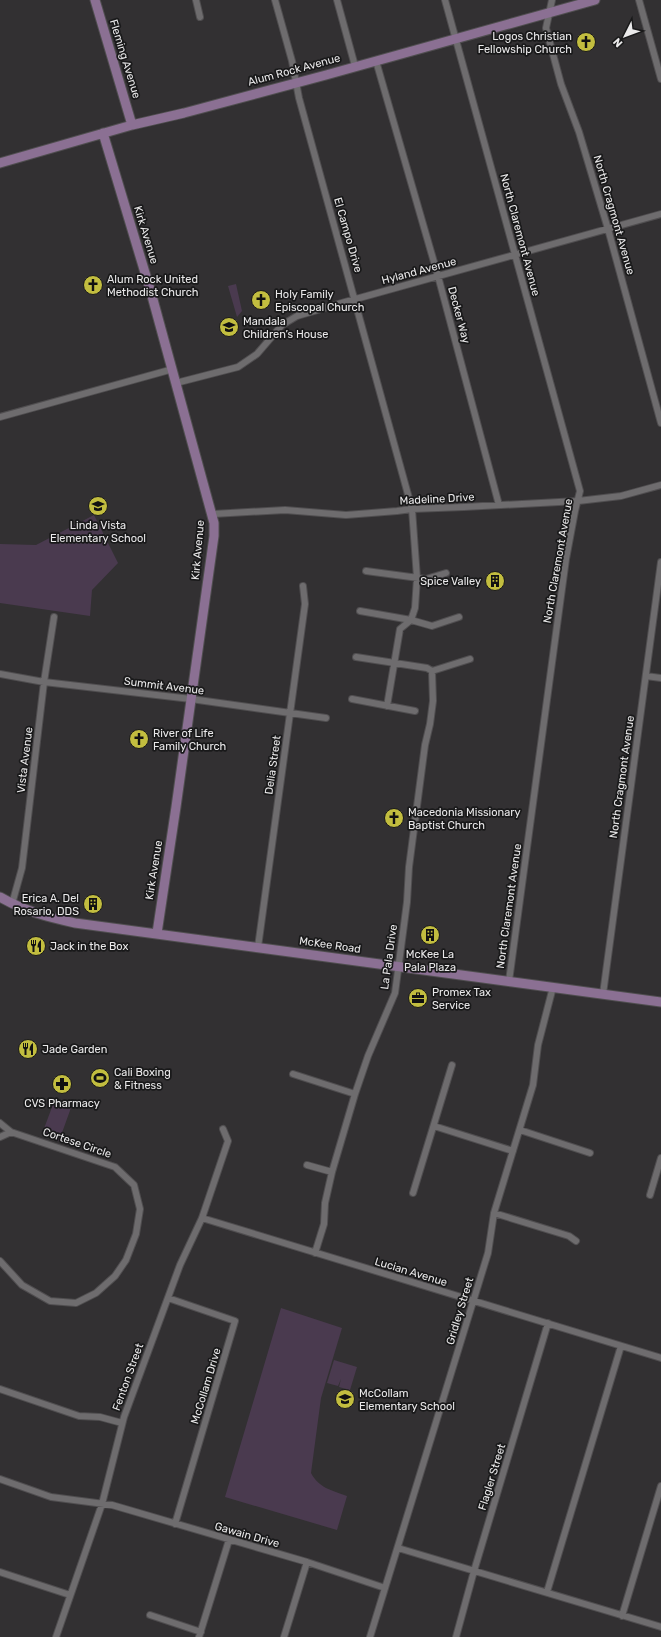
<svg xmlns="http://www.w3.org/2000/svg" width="661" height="1637" font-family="Rubik,sans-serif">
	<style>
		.green { fill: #4a3a4f }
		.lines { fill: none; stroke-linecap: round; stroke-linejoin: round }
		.street-casing { stroke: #504e50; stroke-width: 8 }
		.secondary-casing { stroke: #504e50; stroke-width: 11 }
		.street { stroke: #6e6c6e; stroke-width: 6 }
		.secondary { stroke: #8b7093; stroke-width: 9 }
		.labels { text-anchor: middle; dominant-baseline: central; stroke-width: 3.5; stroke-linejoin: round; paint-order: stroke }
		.poi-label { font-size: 11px; fill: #eae9ea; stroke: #19191a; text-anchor: start }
		.street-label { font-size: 11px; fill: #eae9ea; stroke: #19191a }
	</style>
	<rect width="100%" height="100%" fill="#323032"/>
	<path class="green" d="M236 284 242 311 237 317 228 286Z
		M94 515 118 563 92 590 90 616 0 603V544L36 545Z
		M55 1099 72 1105 59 1141 42 1134Z
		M281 1308 342 1328 321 1398 311 1473C319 1488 331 1490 347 1496L337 1530 225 1497Z
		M334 1360 357 1367 350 1390 339 1387 341 1379 338 1386 327 1383Z"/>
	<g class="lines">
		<g class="street-casing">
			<path id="street" d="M196 0 200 17
				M275 0 292 61 299 98 412 509 417 578 415 608 411 620 400 629 387 706
				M337 0 355 66
				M445 0 580 491 575 511 566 559 509 981
				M552 0 546 28 561 84 579 132 608 229 661 423
				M639 0 661 79
				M376 61 438 276 499 505
				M176 383 238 367 257 354 282 325 297 316 345 302 661 214
				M0 417 173 369
				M213 514 285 510 346 515 397 511 412 509 464 507 578 501 621 496 661 485
				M366 571 426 579 446 573
				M360 611 411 620 432 626 459 617
				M432 671 470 659
				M0 674 44 682 191 699 326 718
				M646 676 661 678
				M352 699 415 711
				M12 904 22 868 44 682 54 617
				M258 947 305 604 303 586
				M603 994 661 562
				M293 1074 355 1094
				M0 1123 11 1132 115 1167 134 1185 140 1209 136 1234 126 1260 115 1276 96 1293 76 1303 50 1301 22 1285 0 1261
				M434 1126 513 1151
				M520 1130 590 1153
				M0 1137 11 1132
				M307 1165 332 1172
				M413 1193 452 1065
				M650 1195 661 1158
				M494 1213 569 1236 576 1241
				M202 1218 661 1358
				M315 1253 324 1224 325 1203 332 1172 355 1094 368 1056 395 993 407 902 409 867 425 745 430 724 433 701 432 671 427 668 356 657
				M168 1298 235 1321 175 1524
				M0 1389 79 1416 100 1417 122 1423
				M0 1479 51 1497 112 1505 307 1562 385 1588
				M398 1548 661 1627
				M0 1572 70 1595
				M547 1592 621 1346
				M150 1615 201 1632
				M622 1616 661 1486
				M56 1637 102 1504 124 1417 180 1265 202 1218 228 1141 223 1129
				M199 1637 229 1540
				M284 1637 307 1562
				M370 1637 488 1253 494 1213 533 1085 538 1045 553 987
				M456 1637 474 1571 548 1323"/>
		</g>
		<g class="secondary-casing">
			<path id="secondary" d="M95 0 132 125
				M103 133 152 296 214 523V536L176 807 157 933
				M0 163 132 125 184 113 326 75 595 0
				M0 897C24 911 48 917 75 923L661 1002"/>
		</g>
		<use href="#street" class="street"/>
		<use href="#secondary" class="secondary"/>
	</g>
	<defs>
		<g id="church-disc" transform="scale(1)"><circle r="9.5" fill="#c2bd3f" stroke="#19191a"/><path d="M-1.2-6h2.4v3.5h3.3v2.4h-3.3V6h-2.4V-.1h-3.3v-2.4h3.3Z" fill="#111"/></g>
		<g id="school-disc" transform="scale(1)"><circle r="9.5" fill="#c2bd3f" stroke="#19191a"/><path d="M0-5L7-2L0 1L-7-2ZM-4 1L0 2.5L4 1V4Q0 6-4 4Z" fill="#111"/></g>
		<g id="building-disc" transform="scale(1)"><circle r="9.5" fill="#c2bd3f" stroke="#19191a"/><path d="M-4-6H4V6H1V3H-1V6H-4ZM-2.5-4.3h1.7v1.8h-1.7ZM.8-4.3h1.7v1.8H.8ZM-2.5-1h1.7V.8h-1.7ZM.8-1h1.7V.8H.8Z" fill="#111"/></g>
		<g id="restaurant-disc" transform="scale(1)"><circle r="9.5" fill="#c2bd3f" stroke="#19191a"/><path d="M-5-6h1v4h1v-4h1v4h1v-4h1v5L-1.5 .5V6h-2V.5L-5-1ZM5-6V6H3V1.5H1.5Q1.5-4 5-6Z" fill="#111"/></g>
		<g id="office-disc" transform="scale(1)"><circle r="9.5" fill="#c2bd3f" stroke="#19191a"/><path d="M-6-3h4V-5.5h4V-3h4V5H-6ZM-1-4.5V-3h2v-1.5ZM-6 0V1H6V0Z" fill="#111"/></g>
		<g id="stadium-disc" transform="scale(1)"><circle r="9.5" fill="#c2bd3f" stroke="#19191a"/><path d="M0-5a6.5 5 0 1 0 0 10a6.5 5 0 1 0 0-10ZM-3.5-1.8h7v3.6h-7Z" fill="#111"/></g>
		<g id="pharmacy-disc" transform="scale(1)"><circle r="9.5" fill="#c2bd3f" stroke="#19191a"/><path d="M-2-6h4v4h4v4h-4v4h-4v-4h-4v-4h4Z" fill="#111"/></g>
	</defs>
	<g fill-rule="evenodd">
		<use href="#church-disc" x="586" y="42"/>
		<use href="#church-disc" x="93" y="285"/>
		<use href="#church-disc" x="261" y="300"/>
		<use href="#school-disc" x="229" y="327"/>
		<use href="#school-disc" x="98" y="506"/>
		<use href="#building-disc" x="495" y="581"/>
		<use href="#church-disc" x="139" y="739"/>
		<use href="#church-disc" x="394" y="818"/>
		<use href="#building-disc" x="93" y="904"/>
		<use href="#building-disc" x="430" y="935"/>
		<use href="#restaurant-disc" x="36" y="946"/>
		<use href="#office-disc" x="418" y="998"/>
		<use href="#restaurant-disc" x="28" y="1049"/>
		<use href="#stadium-disc" x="100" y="1078"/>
		<use href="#pharmacy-disc" x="62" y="1084"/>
		<use href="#school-disc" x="345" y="1399"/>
	</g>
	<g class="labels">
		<g class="poi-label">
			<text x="572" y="36" text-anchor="end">Logos Christian<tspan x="572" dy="13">Fellowship Church</tspan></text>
			<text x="107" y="279">Alum Rock United<tspan x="107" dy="13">Methodist Church</tspan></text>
			<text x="275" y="294">Holy Family<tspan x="275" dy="13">Episcopal Church</tspan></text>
			<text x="243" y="321">Mandala<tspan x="243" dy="13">Children’s House</tspan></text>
			<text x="98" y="525" text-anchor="middle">Linda Vista<tspan x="98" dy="13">Elementary School</tspan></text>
			<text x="481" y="581" text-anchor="end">Spice Valley</text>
			<text x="153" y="733">River of Life<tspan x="153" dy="13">Family Church</tspan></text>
			<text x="408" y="812">Macedonia Missionary<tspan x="408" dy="13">Baptist Church</tspan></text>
			<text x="79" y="898" text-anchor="end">Erica A. Del<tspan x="79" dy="13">Rosario, DDS</tspan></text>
			<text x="50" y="946">Jack in the Box</text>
			<text x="430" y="954" text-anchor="middle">McKee La<tspan x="430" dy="13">Pala Plaza</tspan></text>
			<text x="432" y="992">Promex Tax<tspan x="432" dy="13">Service</tspan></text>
			<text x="42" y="1049">Jade Garden</text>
			<text x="114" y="1072">Cali Boxing<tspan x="114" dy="13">&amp; Fitness</tspan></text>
			<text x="62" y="1103" text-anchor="middle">CVS Pharmacy</text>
			<text x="359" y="1393">McCollam<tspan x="359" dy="13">Elementary School</tspan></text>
		</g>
		<g class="street-label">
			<text transform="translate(125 59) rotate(73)">Fleming Avenue</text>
			<text transform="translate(294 70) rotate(-15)">Alum Rock Avenue</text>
			<text transform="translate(614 215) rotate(74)">North Cragmont Avenue</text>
			<text transform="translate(146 235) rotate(73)">Kirk Avenue</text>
			<text transform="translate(348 235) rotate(74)">El Campo Drive</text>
			<text transform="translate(520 235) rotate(75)">North Claremont Avenue</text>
			<text transform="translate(419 271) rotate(-15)">Hyland Avenue</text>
			<text transform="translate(459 315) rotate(75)">Decker Way</text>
			<text transform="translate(437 499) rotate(-3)">Madeline Drive</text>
			<text transform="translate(198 550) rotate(-85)">Kirk Avenue</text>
			<text transform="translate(558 561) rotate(-80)">North Claremont Avenue</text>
			<text transform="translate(164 686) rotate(7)">Summit Avenue</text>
			<text transform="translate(25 760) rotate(-83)">Vista Avenue</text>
			<text transform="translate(273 765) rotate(-82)">Delia Street</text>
			<text transform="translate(622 777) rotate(-82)">North Cragmont Avenue</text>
			<text transform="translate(154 870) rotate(-81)">Kirk Avenue</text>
			<text transform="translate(509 906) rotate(-82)">North Claremont Avenue</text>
			<text transform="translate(330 945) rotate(8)">McKee Road</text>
			<text transform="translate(389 957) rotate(-82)">La Pala Drive</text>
			<text transform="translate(77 1143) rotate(19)">Cortese Circle</text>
			<text transform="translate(411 1272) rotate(17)">Lucian Avenue</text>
			<text transform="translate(460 1311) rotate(-73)">Gridley Street</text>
			<text transform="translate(128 1377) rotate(-70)">Fenton Street</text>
			<text transform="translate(206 1386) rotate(-73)">McCollam Drive</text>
			<text transform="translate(492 1477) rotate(-73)">Flagler Street</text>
			<text transform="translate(247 1535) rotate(16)">Gawain Drive</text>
		</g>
	</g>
	<g transform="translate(625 36) rotate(228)" stroke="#19191a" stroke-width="3" paint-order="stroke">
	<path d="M0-3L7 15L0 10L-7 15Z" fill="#eae9ea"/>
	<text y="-6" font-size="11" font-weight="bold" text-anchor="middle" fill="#eae9ea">N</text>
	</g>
</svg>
